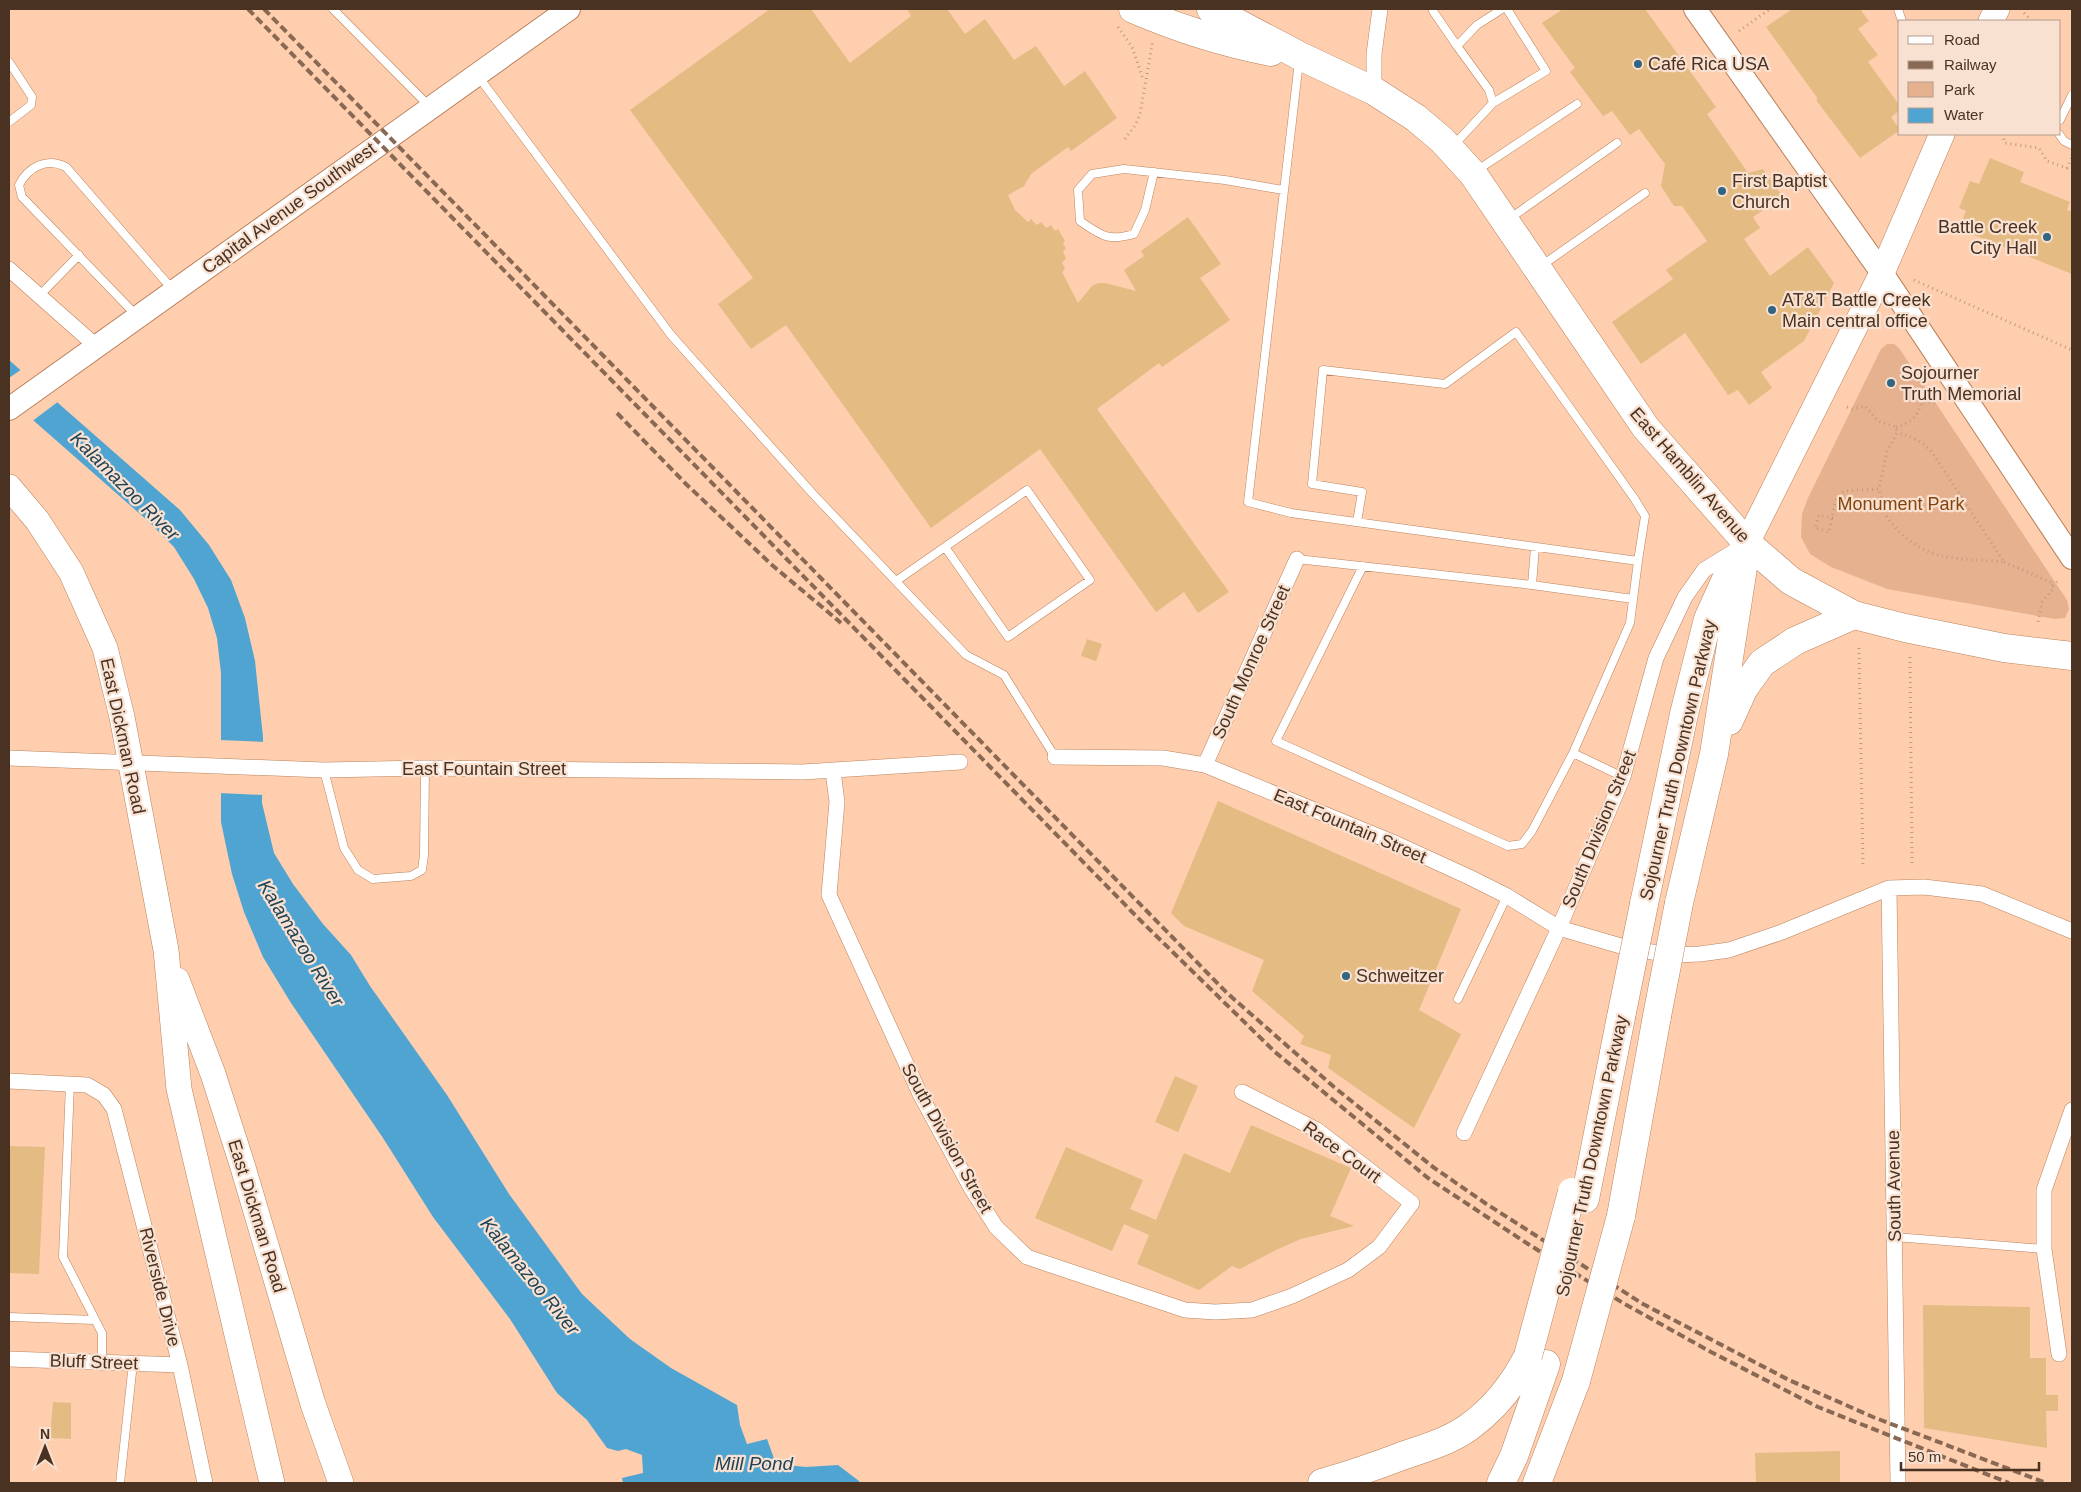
<svg xmlns="http://www.w3.org/2000/svg" width="2081" height="1492" font-family="Arial,sans-serif">
	<style>
		.green { fill: #e6b18f }
		.water { fill: #50a4d1 }
		.pier { fill: #feceae }
		.building { fill: #e4bb83 }
		.lines { fill: none; stroke-linecap: round; stroke-linejoin: round }
		.lane-casing { stroke: #bb835d; stroke-width: 9 }
		.street-casing { stroke: #bb835d; stroke-width: 16 }
		.secondary-casing { stroke: #bb835d; stroke-width: 24 }
		.primary-casing { stroke: #bb835d; stroke-width: 26 }
		.highway-casing { stroke: #bb835d; stroke-width: 29 }
		.path { stroke: #c0997e; stroke-width: 3; stroke-dasharray: 1 4; stroke-linecap: butt }
		.lane { stroke: #fff; stroke-width: 8 }
		.street { stroke: #fff; stroke-width: 15 }
		.secondary { stroke: #fff; stroke-width: 22 }
		.primary { stroke: #fff; stroke-width: 25 }
		.highway { stroke: #fff; stroke-width: 28 }
		.rail { stroke: #896954; stroke-width: 4; stroke-dasharray: 8 4; stroke-linecap: butt }
		.highway-bridge-casing { stroke: #bb835d; stroke-width: 29; stroke-linecap: butt }
		.highway-bridge { stroke: #fff; stroke-width: 28 }
		.poi-dot { fill: #316581; stroke: #f9e1d1; stroke-width: 2 }
		.labels { text-anchor: middle; dominant-baseline: central; stroke-width: 4.5; stroke-linejoin: round; paint-order: stroke }
		.poi-label { font-size: 18px; fill: #493222; stroke: #f9e1d1; text-anchor: start }
		.street-label { font-size: 18px; fill: #493222; stroke: #f9e1d1 }
		.park-label { font-size: 18px; fill: #84440c; stroke: #f9e1d1 }
		.water-label { font-size: 19px; font-style: italic; fill: #1f4357; stroke: #f9e1d1 }
	</style>
	<rect width="100%" height="100%" fill="#feceae"/>
	<path class="green" d="M1887 344H1894L1899 348 2067 600 2069 609 2065 618 2055 619 1887 589 1831 567 1810 554 1801 537 1802 514 1808 498 1881 349Z"/>
	<path class="water" d="M9 360 180 510 209 545 231 580 245 618 255 661 263 737 262 803 274 853 293 884 323 924 351 955 370 986 447 1095 509 1194 582 1294 630 1339 671 1368 737 1405 740 1425 747 1444 767 1439 776 1464 806 1467 838 1465 859 1481 860 1483H623L622 1478 643 1473 642 1455 626 1449 618 1451 607 1448 587 1420 557 1393 510 1319 433 1217 383 1138 291 1003 263 957 244 912 232 874 221 822V673L217 638 208 608 194 579 174 547 148 521 9 399Z"/>
	<path class="pier" d="M22 369 59 401 31 422 9 402V378Z
		M219 740 265 742 264 795 219 793Z"/>
	<path class="building" d="M770 9H811L850 63 911 16 907 9H947L965 34 985 19 1014 60 1036 46 1064 86 1085 71 1117 118 1071 151 1068 147 1031 174 1024 186 1008 195 1015 210 1028 222 1031 219 1037 225 1041 222 1046 228 1051 225 1055 231 1058 229 1065 241 1063 243 1066 249 1063 251 1066 259 1062 262 1065 269 1062 272 1078 303 1092 286 1098 283H1105L1136 291 1124 270 1144 256 1141 251 1188 217 1221 264 1200 278 1230 320 1162 367 1159 363 1097 409 1229 592 1198 613 1184 592 1156 612 1040 449 931 528 786 325 751 349 718 304 753 278 630 110Z
		M1563 9H1645L1716 107 1707 114 1748 173 1763 169 1783 197 1753 217 1760 228 1744 239 1770 276 1808 247 1834 283 1804 341 1761 372 1772 388 1749 405 1738 390 1728 395 1685 333 1641 364 1612 322 1673 279 1666 270 1707 241 1682 206H1674L1661 186 1665 164 1639 129 1630 135 1612 111 1603 116 1570 72 1575 68 1542 23Z
		M1792 9H1860L1869 21 1858 29 1878 55 1868 62 1900 106V110L1891 117 1900 130 1860 158 1816 100 1818 99 1766 27Z
		M1990 158 2024 172 2020 182 2070 202 2067 210 2072 212V274L1959 229 1966 211 1959 208 1970 181 1979 184Z
		M1087 639 1102 644 1096 661 1081 656Z
		M1218 801 1461 909 1419 1010 1461 1034 1414 1128 1328 1068 1331 1055 1300 1044 1304 1036 1252 991 1264 960 1184 926 1171 913Z
		M1175 1076 1198 1086 1178 1132 1155 1122Z
		M1251 1125 1351 1168 1330 1216 1354 1226 1301 1239 1276 1250 1240 1269 1232 1266 1199 1290 1137 1264 1149 1235 1124 1224 1112 1251 1035 1218 1066 1147 1143 1180 1130 1209 1156 1220 1184 1153 1230 1173Z
		M9 1146 45 1147 39 1274 9 1273Z
		M1923 1305 2030 1307V1358H2046V1395H2058V1411H2046L2047 1448 1924 1428Z
		M53 1402 71 1403V1439L50 1438Z
		M1840 1451V1483H1756L1755 1453Z"/>
	<g class="lines">
		<g class="lane-casing">
			<path id="lane" d="M333 9 429 106
				M1433 9V11L1457 46
				M1898 9 1902 21
				M1299 61 1248 502 1291 513 1638 561 1630 623 1573 753 1623 777
				M9 62 32 97 31 105 9 122
				M478 76 671 335 813 494 966 655 1004 675 1055 757
				M1493 103 1546 71 1507 9
				M2060 120 2072 95
				M2059 134 2064 141 2072 145
				M1453 146 1493 103 1489 90 1457 46 1477 25 1502 9
				M1476 171 1577 104
				M1154 172 1145 210 1134 234C1107 242 1101 235 1080 221L1078 190 1092 174 1124 169 1225 180 1283 190
				M1509 219 1617 143
				M1541 266 1645 193
				M39 296 79 255
				M136 315 22 197 19 185C28 167 47 157 66 167L173 290
				M1357 522 1362 492 1312 484 1323 370 1445 384 1516 332 1634 498 1645 516 1638 561
				M1297 559 1532 585 1535 547
				M1363 566 1276 741 1508 846 1522 844 1532 831 1573 753
				M896 581 1027 490 1090 580 1008 637 945 547
				M1532 585 1633 599
				M324 770 344 848 358 870 373 879 411 876 422 870 424 855 425 768
				M1458 999 1507 896
				M70 1084 63 1257 102 1333V1362
				M1895 1237 2044 1249
				M9 1317 95 1320
				M120 1483 133 1363"/>
		</g>
		<g class="street-casing">
			<path id="street" d="M1374 91V54L1380 9
				M9 269 96 346
				M1055 757 1163 758 1205 765 1397 844 1469 877 1507 896 1559 928 1631 949 1673 955 1700 954 1729 950 1782 932 1889 888 1924 887 1982 894 2072 931
				M9 758 324 770 425 768 803 772 960 762
				M1205 765 1297 559
				M833 771 837 802 829 895 920 1094 971 1188 996 1227 1027 1257 1185 1310 1215 1312 1252 1310 1292 1296 1348 1270 1379 1247 1412 1203 1317 1130 1242 1092
				M1889 888 1898 1483
				M9 1081 87 1085 104 1095 114 1109 180 1365 205 1483
				M1464 1133 1559 928 1623 777 1656 658 1685 597 1704 570 1738 549
				M2059 1354 2044 1249V1190L2072 1110
				M9 1359 180 1365"/>
		</g>
		<g class="secondary-casing">
			<path id="secondary" d="M1695 9 1882 273 2072 558
				M9 409 569 9"/>
		</g>
		<g class="primary-casing">
			<path id="primary" d="M1991 21 1997 9
				M9 487 37 520 71 572 105 648 122 717 166 950 179 1089 272 1483
				M1747 543 1882 273 1942 134
				M177 980 213 1074 242 1164 313 1404 341 1483"/>
		</g>
		<g class="highway-casing">
			<path id="highway" d="M1133 9C1177 28 1224 43 1271 52
				M1211 9 1300 56 1374 91 1416 118 1442 140 1473 174 1646 428 1747 543 1791 581 1854 615 1905 628 2004 648 2072 656
				M1729 721 1744 688 1762 663 1795 641 1854 615
				M1679 903 1714 754 1744 561
				M1644 904 1684 714 1708 619 1727 577 1747 543
				M1585 1199 1621 1017
				M1621 1216 1657 1016
				M1322 1483C1349 1475 1376 1466 1402 1456 1425 1448 1450 1441 1469 1427 1494 1409 1514 1384 1528 1356
				M1501 1483 1514 1456 1546 1364
				M1537 1483 1576 1381"/>
		</g>
		<path class="path" d="M2024 13 2032 21
			M1118 27 1132 47 1143 79
			M1739 31 1770 9
			M2002 134 2005 143 2039 148 2047 161 2067 168 2072 157
			M1125 139 1136 124 1140 114 1153 40
			M1914 280 2072 350
			M1847 407 1852 409 1865 406 1878 421 1896 427 1897 433
			M1896 427C1910 424 1918 416 1922 402L1936 403 1940 400
			M1833 518 1819 515 1815 528 1829 532C1832 519 1833 496 1845 491L1879 489 1887 451 1897 433C1912 436 1921 441 1932 452L2004 562C1983 560 1961 560 1941 556 1920 551 1897 534 1886 515 1882 507 1881 497 1879 489
			M2004 562 2050 582 2054 588 2042 602 2038 622
			M2052 585 2060 580
			M1859 648 1863 868
			M1910 657 1912 864"/>
		<use href="#lane" class="lane"/>
		<use href="#street" class="street"/>
		<use href="#secondary" class="secondary"/>
		<use href="#primary" class="primary"/>
		<use href="#highway" class="highway"/>
		<path class="rail" d="M248 9 1141 921 1275 1052 1349 1113 1428 1178 1528 1244 1623 1303 1711 1352 1818 1407 2009 1483
			M264 9 1227 993 1334 1087 1433 1167 1485 1203 1643 1304 1789 1380 1873 1417 2046 1483
			M617 413 686 484 772 565 841 623"/>
		<g class="highway-bridge-casing">
			<path id="highway-bridge" d="M1657 1016 1679 903
				M1621 1017 1644 904
				M1528 1356 1572 1192
				M1576 1381 1621 1216"/>
		</g>
		<use href="#highway-bridge" class="highway-bridge"/>
	</g>
	<g class="poi-dot">
		<circle cx="1638" cy="64" r="5"/>
		<circle cx="1722" cy="191" r="5"/>
		<circle cx="2047" cy="237" r="5"/>
		<circle cx="1772" cy="310" r="5"/>
		<circle cx="1891" cy="383" r="5"/>
		<circle cx="1346" cy="976" r="5"/>
	</g>
	<g class="labels">
		<g class="poi-label">
			<text x="1648" y="64">Café Rica USA</text>
			<text x="1732" y="181">First Baptist<tspan x="1732" dy="21">Church</tspan></text>
			<text x="2037" y="227" text-anchor="end">Battle Creek<tspan x="2037" dy="21">City Hall</tspan></text>
			<text x="1782" y="300">AT&amp;T Battle Creek<tspan x="1782" dy="21">Main central office</tspan></text>
			<text x="1901" y="373">Sojourner<tspan x="1901" dy="21">Truth Memorial</tspan></text>
			<text x="1356" y="976">Schweitzer</text>
		</g>
		<g class="street-label">
			<text transform="translate(289 208) rotate(-36)">Capital Avenue Southwest</text>
			<text transform="translate(1690 475) rotate(49)">East Hamblin Avenue</text>
			<text transform="translate(1251 662) rotate(-66)">South Monroe Street</text>
			<text transform="translate(123 736) rotate(78)">East Dickman Road</text>
			<text transform="translate(1678 760) rotate(-77)">Sojourner Truth Downtown Parkway</text>
			<text x="484" y="769">East Fountain Street</text>
			<text transform="translate(1350 826) rotate(23)">East Fountain Street</text>
			<text transform="translate(1599 829) rotate(-68)">South Division Street</text>
			<text transform="translate(947 1138) rotate(61)">South Division Street</text>
			<text transform="translate(1342 1152) rotate(36)">Race Court</text>
			<text transform="translate(1592 1156) rotate(-78)">Sojourner Truth Downtown Parkway</text>
			<text transform="translate(1894 1186) rotate(-91)">South Avenue</text>
			<text transform="translate(257 1216) rotate(73)">East Dickman Road</text>
			<text transform="translate(160 1287) rotate(76)">Riverside Drive</text>
			<text transform="translate(94 1362) rotate(2)">Bluff Street</text>
		</g>
		<g class="park-label">
			<text x="1901" y="504">Monument Park</text>
		</g>
		<g class="water-label">
			<text transform="translate(125 486) rotate(45)">Kalamazoo River</text>
			<text transform="translate(301 943) rotate(58)">Kalamazoo River</text>
			<text transform="translate(530 1276) rotate(51)">Kalamazoo River</text>
			<text x="754" y="1463">Mill Pond</text>
		</g>
	</g>
	<rect width="2081" height="1492" fill="none" stroke="#493222" stroke-width="20"/>
	<rect x="1898" y="20" width="162" height="115" fill="#f9e1d1" stroke="#b39b8b"/>
	<rect x="1908" y="36" width="25" height="8" fill="#ffffff" stroke="#b39b8b"/>
	<text x="1944" y="45" font-size="15" fill="#493222">Road</text>
	<rect x="1908" y="61" width="25" height="8" fill="#896954" stroke="#b39b8b"/>
	<text x="1944" y="70" font-size="15" fill="#493222">Railway</text>
	<rect x="1908" y="82" width="25" height="15" fill="#e6b18f" stroke="#b39b8b"/>
	<text x="1944" y="95" font-size="15" fill="#493222">Park</text>
	<rect x="1908" y="108" width="25" height="15" fill="#50a4d1" stroke="#b39b8b"/>
	<text x="1944" y="120" font-size="15" fill="#493222">Water</text>
	<g transform="translate(45 1447)" stroke="#f9e1d1" stroke-width="4" paint-order="stroke">
	<path d="M0-4L9 19L0 12L-9 19Z" fill="#493222"/>
	<text y="-8" font-size="14" font-weight="bold" text-anchor="middle" fill="#493222">N</text>
	</g>
	<path d="M1901 1462v8h138v-8" fill="none" stroke="#493222" stroke-width="2.5"/>
	<text x="1908" y="1462" font-size="15" fill="#493222" stroke="#f9e1d1" stroke-width="4" paint-order="stroke">50 m</text>
</svg>
